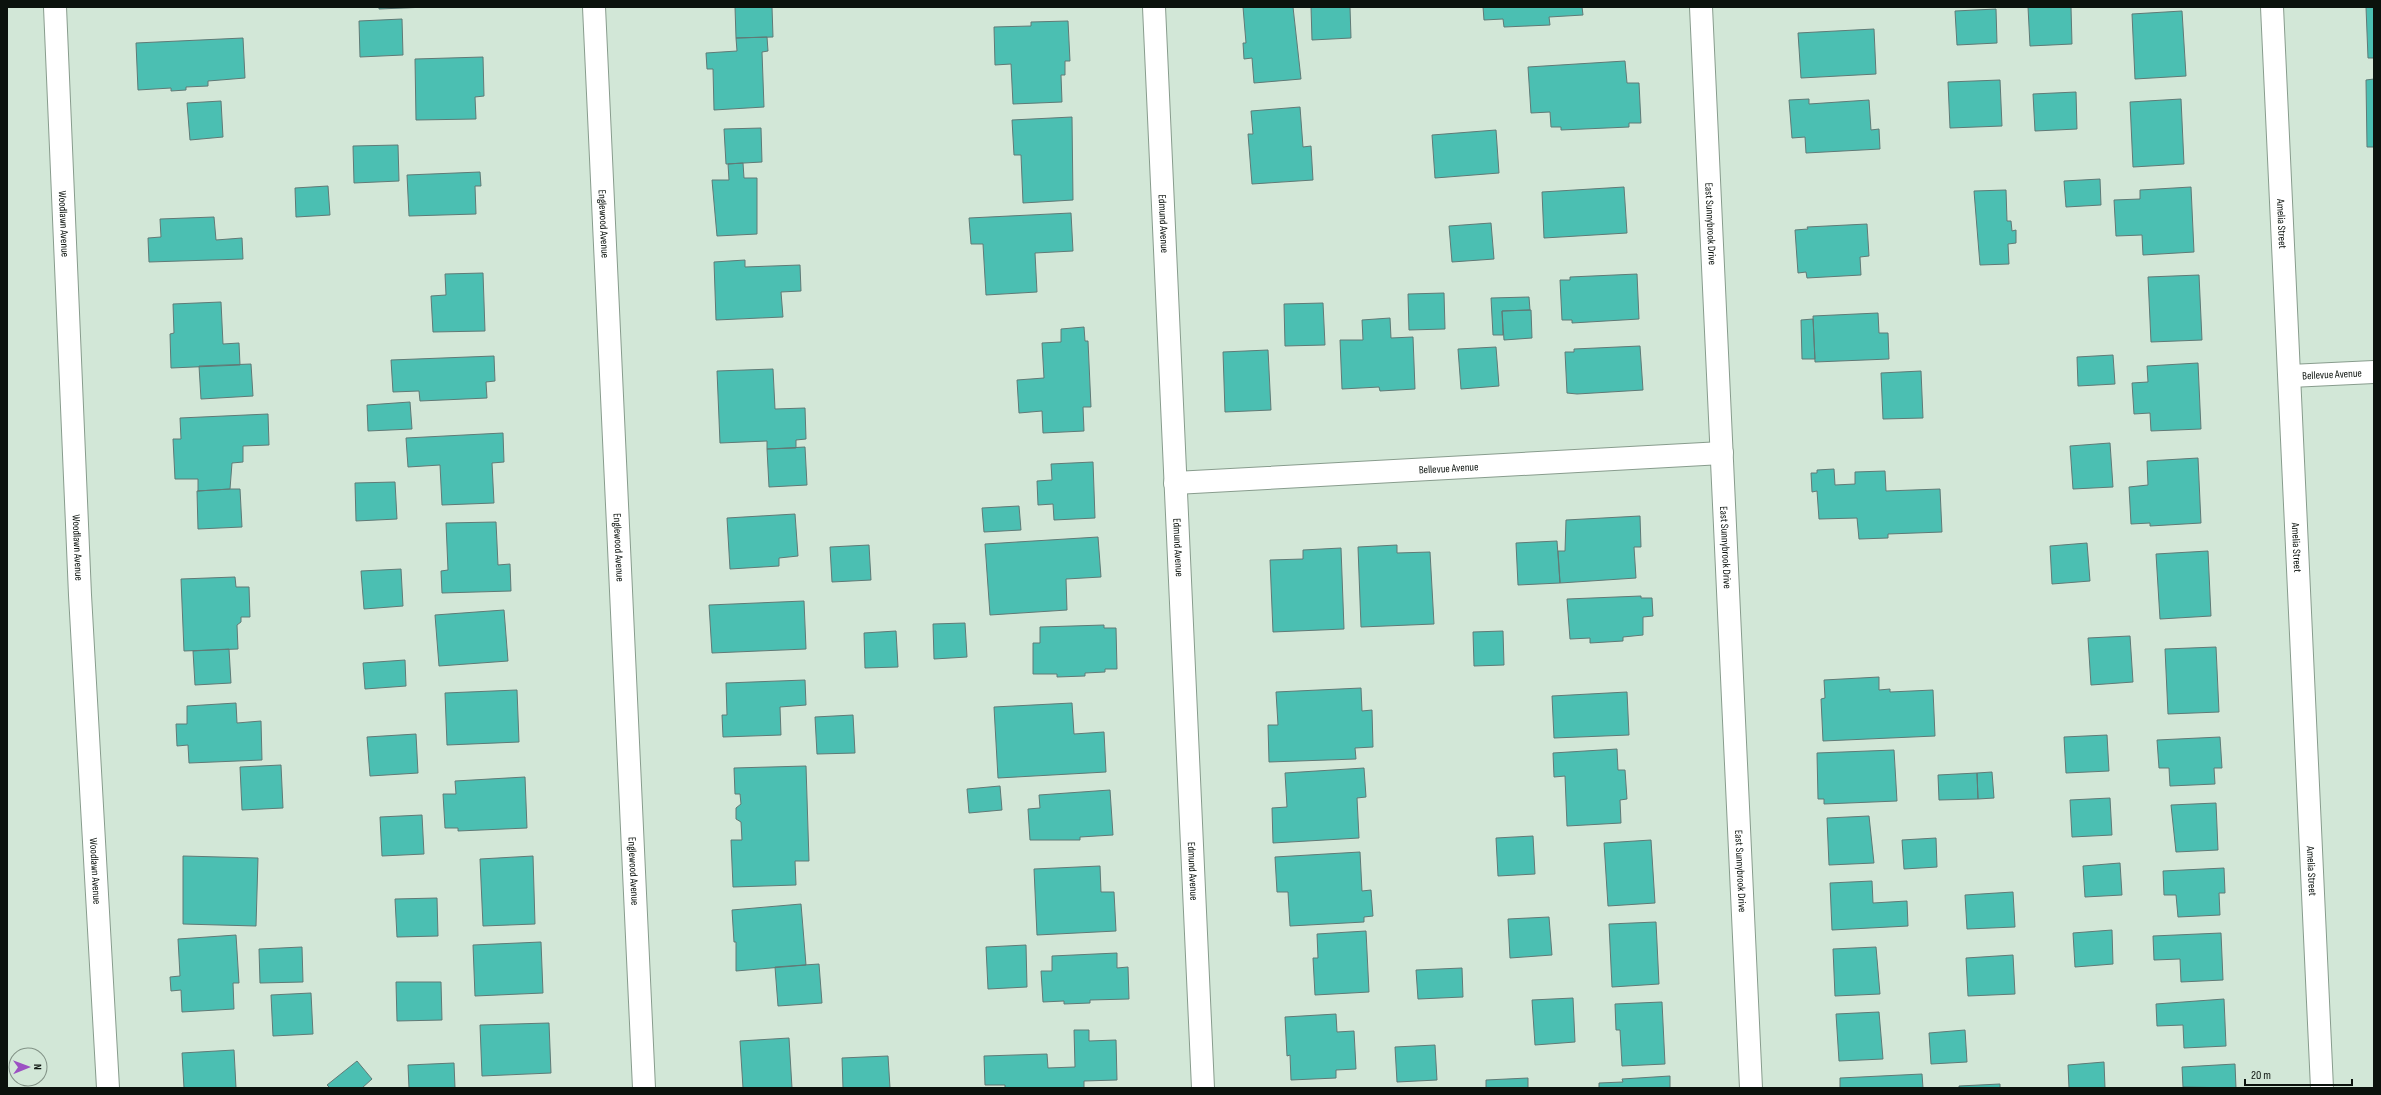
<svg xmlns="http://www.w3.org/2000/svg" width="2381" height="1095" font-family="'Sofia Sans Condensed',sans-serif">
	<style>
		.building { fill: #4bbfb2; stroke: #607a76 }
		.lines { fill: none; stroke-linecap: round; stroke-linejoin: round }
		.minor-casing { stroke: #889c8d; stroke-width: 24 }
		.minor { stroke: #fff; stroke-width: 22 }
		.labels { text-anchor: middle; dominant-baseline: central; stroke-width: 4; stroke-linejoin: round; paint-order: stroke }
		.street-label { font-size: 11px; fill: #0b120d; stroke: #d2e7d7 }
	</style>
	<rect width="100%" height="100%" fill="#d2e7d7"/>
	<path class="building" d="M379 7H427L379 9Z
		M735 7H772L773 37 736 38Z
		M1243 7H1293L1301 79 1254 83 1252 58 1244 59 1243 43H1246Z
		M1311 7H1350L1351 38 1312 40Z
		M1483 7H1582L1583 15 1549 17 1550 25 1504 27 1503 19 1484 20Z
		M2028 7H2071L2072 44 2030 46Z
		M2366 7H2374V58H2368Z
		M1996 9 1997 43 1957 45 1955 11Z
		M2182 11 2186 76 2135 79 2132 14Z
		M402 19 403 55 360 57 359 21Z
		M1068 21 1070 61H1065V75H1061L1062 102 1013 104 1011 64 995 65 994 27 1031 26V22Z
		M1874 29 1876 74 1801 78 1798 33Z
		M767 37 768 51 762 52 764 107 714 110 713 69H707L706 53 737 51 736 38Z
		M243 38 245 78 208 81V86L186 87V90L171 91V88L138 90 136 43Z
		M483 57 484 96 475 97 476 119 416 120 415 59Z
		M1625 61 1627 83H1639L1641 123H1629V127L1561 130V127H1551L1550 112 1531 113 1528 67Z
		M2374 79V147H2367L2366 80Z
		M2000 80 2002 126 1950 128 1948 82Z
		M2076 92 2077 129 2035 131 2033 94Z
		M1809 99V104L1869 100 1871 130 1879 129 1880 149 1806 153 1805 137 1792 138 1789 100Z
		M2181 99 2184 164 2133 167 2130 102Z
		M221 101 223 137 190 140 187 103Z
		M1300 107 1303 147 1311 146 1313 180 1252 184 1248 134H1253L1251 111Z
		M1072 117 1073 200 1023 203 1021 155H1014L1012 120Z
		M761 128 762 162 726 164 724 129Z
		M1496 130 1499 173 1435 178 1432 135Z
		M398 145 399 181 354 183 353 146Z
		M743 163 744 178H757V234L717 236 712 180H729L728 164Z
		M480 172 481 186H475L476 214 409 216 407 175Z
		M2100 179 2101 205 2066 207 2064 181Z
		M328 186 330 215 296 217 295 188Z
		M1624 187 1627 233 1544 238 1542 192Z
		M2191 187 2194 252 2143 255 2142 235 2116 236 2114 200 2140 199V190Z
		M2006 190 2007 221H2011L2012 231 2016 230V243L2008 244 2009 264 1980 265 1974 191Z
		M1071 213 1073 251 1035 253 1037 292 986 295 983 244H971L969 218Z
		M214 217 216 240 242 238 243 259 149 262 148 238 161 237 160 219Z
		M1491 223 1494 259 1452 262 1449 226Z
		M1867 224 1869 256 1860 257 1861 275 1807 278 1806 272 1798 273 1795 230 1808 229 1807 227Z
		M745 260V267L800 265 801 291 781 292 783 317 716 320 714 262Z
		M483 273 485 331 433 332 431 296 446 295 445 274Z
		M1637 274 1639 319 1572 323V320H1562L1560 280H1570V277Z
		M2199 275 2202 340 2151 342 2148 277Z
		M1444 293 1445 329 1409 330 1408 294Z
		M1529 297 1530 310 1502 311 1503 335H1493L1491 298Z
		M221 302 223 344 239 343 240 365 171 368 170 334 174 333 173 304Z
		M1323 303 1325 345 1285 346 1284 304Z
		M1531 310 1532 338 1504 340 1502 311Z
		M1878 313 1879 333H1888L1889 359 1815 362 1813 316Z
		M1390 318 1391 338 1413 337 1415 389 1380 391 1379 387 1342 389 1340 340H1363L1362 320Z
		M1813 319 1815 359H1802L1801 320Z
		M1084 327 1085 341H1088L1091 407H1083L1084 431 1043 433 1042 411 1019 413 1017 380 1044 378 1042 343 1061 342V329Z
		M1640 346 1643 390 1577 394 1567 393 1565 352H1574V349Z
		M1496 347 1499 386 1461 389 1458 349Z
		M1268 350 1271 410 1225 412 1223 352Z
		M2113 355 2115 384 2078 386 2077 357Z
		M494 356 495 381 486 382 487 398 420 401 419 391 393 392 391 360Z
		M2198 363 2201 429 2151 431 2150 413 2134 414 2132 383 2148 382 2147 366Z
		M251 364 253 396 201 399 199 366Z
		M773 369 775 409 805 408 806 439 796 440V448L767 449V441L720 443 717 371Z
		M1921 371 1923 418 1883 419 1881 373Z
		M410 402 412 429 368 431 367 405Z
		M268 414 269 445 243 446V462L232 463 230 489 198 491V479H175L173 439H181L180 418Z
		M503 433 504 462 492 463 494 503 442 505 440 465 408 467 406 438Z
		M2110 443 2113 487 2073 489 2070 446Z
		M805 447 807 485 769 487 767 449Z
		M2198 458 2201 523 2150 526V523L2131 524 2129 487 2148 485 2147 461Z
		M1093 462 1095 518 1054 520 1053 504 1038 505 1037 481 1052 480 1051 464Z
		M1834 469 1835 485 1855 484V472L1885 471 1886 491 1940 489 1942 532 1888 534V538L1859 539 1857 518 1819 519 1817 491 1812 492 1811 473H1817V470Z
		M395 482 397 519 356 521 355 483Z
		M230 489H240L242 527 198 529 197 491Z
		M1019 506 1021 530 984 532 982 508Z
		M795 514 798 556 779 558V566L730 569 727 518Z
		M1640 516 1641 547H1634L1636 578 1560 583 1558 551H1565L1566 520Z
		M496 522 498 565 510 564 511 591 442 593 441 571 448 570 446 523Z
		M1098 537 1101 577 1066 579 1067 610 990 615 985 544Z
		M1557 541 1560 583 1518 585 1516 543Z
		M2087 543 2090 581 2052 584 2050 546Z
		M869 545 871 580 832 582 830 547Z
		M1397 545V553L1430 552 1434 624 1361 627 1358 547Z
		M1341 548 1344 629 1273 632 1270 560 1303 559V550Z
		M2208 551 2211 616 2160 619 2156 554Z
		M401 569 403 606 364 609 361 571Z
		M235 577 236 587H249L250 617H241V622L237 625 238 649 184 651 181 579Z
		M1641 596V598H1652L1653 616 1643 617V635L1623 637V641L1590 643V638L1570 639 1567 599Z
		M804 601 806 649 712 653 709 605Z
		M504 610 508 661 439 666 435 615Z
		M965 623 967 657 934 659 933 624Z
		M1104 625V628H1116L1117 669H1105V672L1085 673V676L1057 677V674H1033V643H1040V627Z
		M896 631 898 667 865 668 864 633Z
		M1503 631 1504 665 1474 666 1473 632Z
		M2130 636 2133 682 2091 685 2088 638Z
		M2216 647 2219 712 2168 714 2165 649Z
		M229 649 231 683 195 685 193 651Z
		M405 660 406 686 365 689 363 663Z
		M1879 677V690L1890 689V692L1933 690 1935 736 1823 741 1821 699 1825 698 1824 680Z
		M805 680 806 705 780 707 781 735 723 737 722 715H727L726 683Z
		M1361 688 1362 711 1372 710 1373 747 1355 748 1356 759 1269 762 1268 725H1278L1276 692Z
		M517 690 519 742 447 745 445 693Z
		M1627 692 1629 735 1554 738 1552 696Z
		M236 703 237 723 261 721 262 760 189 763 188 745 177 746 176 724H187V706Z
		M1072 703 1074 734 1104 732 1106 772 998 778 994 707Z
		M853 715 855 753 817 754 815 717Z
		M416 734 418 773 370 776 367 737Z
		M2107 735 2109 771 2066 773 2064 737Z
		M2220 737 2222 768H2214L2215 784 2170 786 2169 768H2159L2157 740Z
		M1617 749 1618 770H1625L1627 799 1620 800 1621 823 1567 826 1565 776 1554 777 1553 753Z
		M1894 750 1897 801 1824 804V799H1818L1817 753Z
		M281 765 283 808 242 810 240 767Z
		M806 766 809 861H795L796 885 733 887 731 840H742L741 822 736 819V808L741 804 740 794H735L734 768Z
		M1364 768 1366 797 1357 798 1359 838 1273 843 1272 808 1287 807 1285 773Z
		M1992 772 1994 798 1978 799 1977 773Z
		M1977 773 1978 799 1939 800 1938 775Z
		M525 777 527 828 458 831V828H445L443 794H456L455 781Z
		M1000 786 1002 810 969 813 967 789Z
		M1110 790 1113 835 1080 837V840H1030L1028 809 1040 808 1039 795Z
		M2110 798 2112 835 2072 837 2070 800Z
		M2216 803 2218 850 2176 852 2171 805Z
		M422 815 424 854 382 856 380 817Z
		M1869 816 1874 863 1829 865 1827 818Z
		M1533 836 1535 874 1498 876 1496 838Z
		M1936 838 1937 867 1904 869 1902 840Z
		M1651 840 1655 903 1608 906 1604 843Z
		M1360 852 1362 891 1371 890 1373 916 1364 917V922L1290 926 1288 892H1277L1275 857Z
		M183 856 258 858 256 926 183 924Z
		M533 856 535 924 483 926 480 859Z
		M2120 863 2122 895 2085 897 2083 866Z
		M1100 866 1101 892H1114L1116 931 1037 935 1034 869Z
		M2224 868 2225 893H2219L2220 915 2178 917 2176 895H2164L2163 871Z
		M1872 881 1873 903 1907 901 1908 926 1832 930 1830 883Z
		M2013 892 2015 927 1967 929 1965 895Z
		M437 898 438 936 397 937 395 899Z
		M801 904 806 965 736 971V942H734L732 910Z
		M1549 917 1552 955 1510 958 1508 919Z
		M1656 922 1659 984 1612 987 1609 924Z
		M2112 930 2113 964 2075 967 2073 933Z
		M1366 931 1369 992 1315 995 1313 958H1318L1317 934Z
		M2221 933 2223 980 2181 982 2180 959 2154 960 2153 936Z
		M236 935 239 983H233L234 1009 182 1012 181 990 171 991 170 977 180 976 178 939Z
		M541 942 543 993 475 996 473 945Z
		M1026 945 1027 987 988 989 986 947Z
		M302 947 303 982 260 983 259 949Z
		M1876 947 1880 994 1835 996 1833 949Z
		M1117 953V968L1128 967 1129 999 1090 1000V1003L1064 1004V1001L1043 1002 1041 971H1052V956Z
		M2013 955 2015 994 1968 996 1966 958Z
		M819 964 822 1003 778 1006 775 967Z
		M1462 968 1463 997 1418 999 1416 970Z
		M396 982H441L442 1020 397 1021Z
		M311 993 313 1034 273 1036 271 995Z
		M1573 998 1575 1042 1535 1045 1532 1000Z
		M2224 999 2226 1046 2184 1048 2183 1025 2157 1026 2156 1004Z
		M1662 1002 1665 1064 1622 1066 1620 1030H1616L1615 1004Z
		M1879 1012 1883 1059 1839 1061 1836 1014Z
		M1336 1014 1337 1032 1354 1031 1356 1069 1336 1070V1078L1291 1080 1290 1055 1287 1056 1285 1017Z
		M549 1023 551 1073 482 1076 480 1025Z
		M1074 1030H1089V1041L1116 1040 1117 1080 1084 1081V1088H1005V1085H985L984 1056 1047 1054 1048 1068 1075 1067Z
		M1965 1030 1967 1062 1931 1064 1929 1033Z
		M789 1038 792 1088H743L740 1041Z
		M1435 1045 1437 1080 1397 1082 1395 1047Z
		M234 1050 236 1088H184L182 1053Z
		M888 1056 890 1088H843L842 1058Z
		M357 1061 372 1079 362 1088H330L327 1085Z
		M2104 1062 2105 1088H2069L2068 1065Z
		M454 1063 455 1088H409L408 1065Z
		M2235 1064 2236 1088 2183 1087 2182 1067Z
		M1922 1074 1923 1088H1840V1078Z
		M1670 1076V1088H1599V1083L1623 1082 1622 1079Z
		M1528 1078V1088H1486V1080Z
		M2000 1084V1088H1959V1086Z"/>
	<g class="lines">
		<g class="minor-casing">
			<g id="minor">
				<path id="s1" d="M55 7 80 595 108 1088"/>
				<path id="s2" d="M594 7 644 1088"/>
				<path id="s3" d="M1154 7 1203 1088"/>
				<path id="s4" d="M1701 7 1751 1088"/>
				<path id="s5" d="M2272 7 2322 1088"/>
				<path id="s6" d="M2290 376 2374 372"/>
				<path id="s7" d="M1175 483 1722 453"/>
			</g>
		</g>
		<use href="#minor" class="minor"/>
	</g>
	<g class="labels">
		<g class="street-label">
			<text stroke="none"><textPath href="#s1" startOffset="217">Woodlawn Avenue</textPath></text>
			<text stroke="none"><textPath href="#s2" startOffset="217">Englewood Avenue</textPath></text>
			<text stroke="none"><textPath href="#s3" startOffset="217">Edmund Avenue</textPath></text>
			<text stroke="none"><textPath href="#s4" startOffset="217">East Sunnybrook Drive</textPath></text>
			<text stroke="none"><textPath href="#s5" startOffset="217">Amelia Street</textPath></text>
			<text stroke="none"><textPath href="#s6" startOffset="42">Bellevue Avenue</textPath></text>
			<text stroke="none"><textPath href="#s7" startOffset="274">Bellevue Avenue</textPath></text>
			<text stroke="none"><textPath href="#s4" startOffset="541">East Sunnybrook Drive</textPath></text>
			<text stroke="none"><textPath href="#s5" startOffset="541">Amelia Street</textPath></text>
			<text stroke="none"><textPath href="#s1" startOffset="541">Woodlawn Avenue</textPath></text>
			<text stroke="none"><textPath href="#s2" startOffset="541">Englewood Avenue</textPath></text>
			<text stroke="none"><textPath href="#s3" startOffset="541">Edmund Avenue</textPath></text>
			<text stroke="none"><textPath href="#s1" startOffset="865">Woodlawn Avenue</textPath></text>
			<text stroke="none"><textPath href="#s2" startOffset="865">Englewood Avenue</textPath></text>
			<text stroke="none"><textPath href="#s3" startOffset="865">Edmund Avenue</textPath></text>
			<text stroke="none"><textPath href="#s4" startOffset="865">East Sunnybrook Drive</textPath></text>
			<text stroke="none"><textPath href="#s5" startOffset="865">Amelia Street</textPath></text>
		</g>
	</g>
	<rect width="2381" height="1095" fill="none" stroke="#0b120d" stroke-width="16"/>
	<g transform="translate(28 1067) rotate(89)"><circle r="19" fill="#d2e7d7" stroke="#829286"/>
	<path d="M0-3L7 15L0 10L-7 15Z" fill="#9c50c3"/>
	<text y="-6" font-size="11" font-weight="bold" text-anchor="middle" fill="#0b120d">N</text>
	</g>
	<path d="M2245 1079v6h107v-6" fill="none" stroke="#0b120d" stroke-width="2"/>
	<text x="2251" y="1079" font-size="12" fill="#0b120d" stroke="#d2e7d7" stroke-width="3" paint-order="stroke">20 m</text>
</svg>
